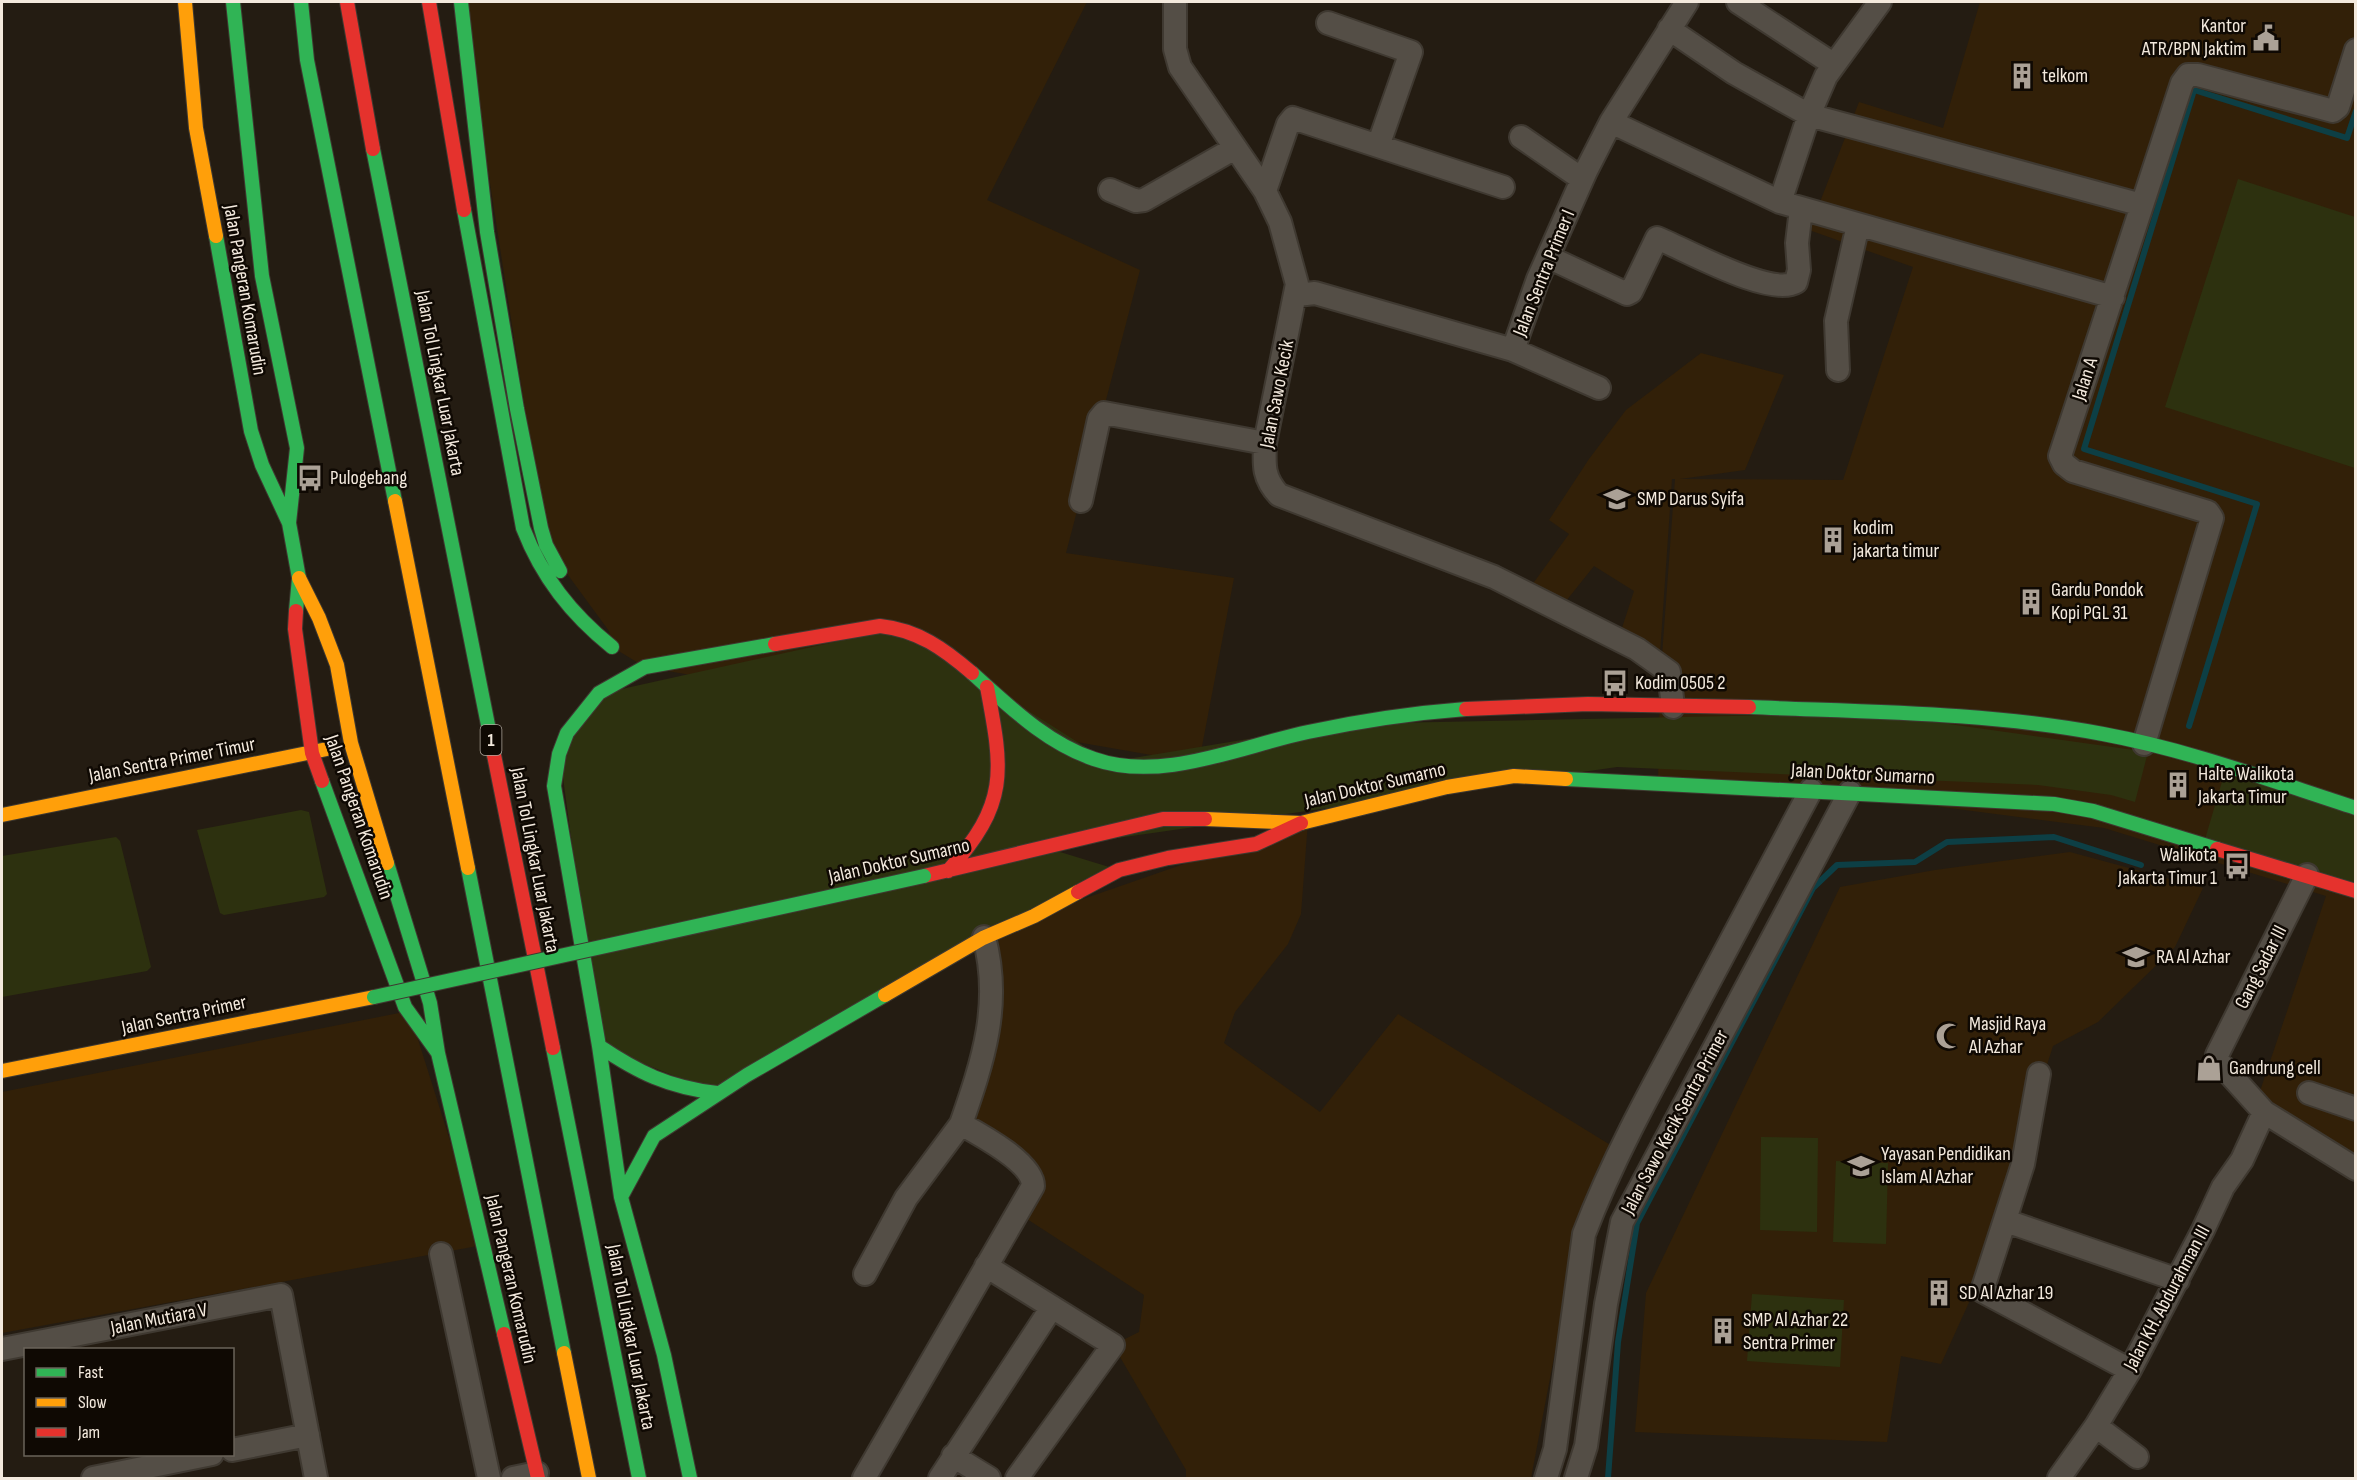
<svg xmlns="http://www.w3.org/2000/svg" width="2357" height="1480" font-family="'Sofia Sans Condensed',sans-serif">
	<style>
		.built { fill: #322008 }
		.green { fill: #2d310f }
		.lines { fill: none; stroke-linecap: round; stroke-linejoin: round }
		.stream { stroke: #0d3f45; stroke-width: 6 }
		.street-casing { stroke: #3f3931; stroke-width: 26 }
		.fast-casing { stroke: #3f3931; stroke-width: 16 }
		.slow-casing { stroke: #3f3931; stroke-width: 16 }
		.jam-casing { stroke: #3f3931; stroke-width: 16 }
		.street { stroke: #544e46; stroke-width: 22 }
		.fast { stroke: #30b455; stroke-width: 14 }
		.slow { stroke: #ff9f0a; stroke-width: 14 }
		.jam { stroke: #e5322d; stroke-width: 14 }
		.fast-bridge-casing { stroke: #3f3931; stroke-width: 16; stroke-linecap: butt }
		.fast-bridge { stroke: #30b455; stroke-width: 14 }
		.labels { text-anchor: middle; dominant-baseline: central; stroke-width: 5; stroke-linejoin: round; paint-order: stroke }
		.shield { fill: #0f0903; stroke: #afa69c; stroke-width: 1.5 }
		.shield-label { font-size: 18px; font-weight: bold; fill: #f3e9dd }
		.poi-label { font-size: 20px; fill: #f3e9dd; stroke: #0f0903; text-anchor: start }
		.street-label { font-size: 20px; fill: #f3e9dd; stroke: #0f0903 }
	</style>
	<rect width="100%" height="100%" fill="#241c12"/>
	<path class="built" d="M462 2H1087L987 200 1140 270 1066 553 1234 578 1200 757 1186 761 645 667 612 647 609 631 546 545Z
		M1980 2H2355V1168L2258 1097 2326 896 2104 828 1811 790 1658 783 1660 683 1675 479H1672L1659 668 1620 634 1634 591 1594 566 1558 611 1529 589 1569 534 1549 520 1589 459 1626 410 1701 353 1784 375 1745 470 1680 479 1843 480 1913 267 1809 230 1859 102 1943 128Z
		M1308 821 1301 914 1288 944 1235 1012 1224 1043 1320 1112 1398 1014 1612 1146 1579 1226 1531 1478H1186V1470L1113 1345 1139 1332 1144 1295 1027 1219 1033 1187 961 1124 985 1050 984 937 1034 916Z
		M2070 852 2203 888 2175 947 2098 1022 2053 1046 1976 1287 1941 1364 1901 1356 1887 1442 1635 1432 1646 1293 1840 887 1935 870Z
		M409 1011 483 1245 2 1333V1092Z"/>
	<path class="green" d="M2238 179 2355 217V468L2165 407Z
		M898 628 1109 762 1339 724 1871 713 2148 752 2135 802 2111 795 2038 785 1617 767 1047 848 1119 870 717 1093 599 1046 560 755 599 694Z
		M2226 768 2355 808V891L2203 846Z
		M301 810 309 812 327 894 324 897 224 915 220 913 197 830Z
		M116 837 120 841 151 967 147 971 2 997V856Z
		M1761 1137 1818 1138 1817 1232 1760 1230Z
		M1836 1161 1888 1163 1886 1244 1833 1242Z
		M1752 1294 1844 1300 1840 1367 1747 1361Z"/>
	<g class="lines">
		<path class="stream" d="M2189 726 2257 504 2084 449 2194 90 2347 138 2356 111
			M1608 1478 1618 1342 1637 1223 1813 888 1837 865 1915 862 1947 842 2054 837 2141 865"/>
		<g class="street-casing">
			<path id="street" d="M1175 2V49L1180 67 1265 191 1280 222 1297 284 1265 443C1264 465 1263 478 1279 495L1494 577 1637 649 1669 672 1673 707
				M1738 2 1833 64
				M1669 29 1734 73 1809 115 2142 205
				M1611 122 1780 202 2113 297
				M1521 137 1582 179
				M1378 146 1503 187
				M1110 190 1136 201 1144 200 1235 148
				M1265 191 1288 124 1293 118 1378 146 1411 52 1328 23
				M1780 202 1809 115 1826 76 1880 2
				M1548 257 1627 294 1631 292 1657 238C1685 249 1771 298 1796 282L1799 270 1797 243 1801 209
				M1297 295 1315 293 1513 350 1599 388
				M1513 350 1538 279 1586 171 1611 122 1687 2
				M1838 370 1836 321 1858 225
				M1081 501 1099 419 1104 413 1265 443
				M2144 744 2212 518 2208 512 2073 471 2064 464 2060 456 2182 83 2188 75H2198L2333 111 2338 107 2356 50
				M2307 875 2217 1055V1060L2264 1112 2356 1169
				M2039 1074 2023 1164 1982 1291 2130 1370
				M2309 1093 2356 1109
				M2006 1221 2178 1280
				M441 1254 489 1478
				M986 1266 1113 1345 1017 1478
				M865 1274 906 1198 961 1124
				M2 1349 281 1295 316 1478
				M2096 1426 2137 1457
				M232 1450 308 1435
				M953 1456 989 1478
				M93 1478 212 1454
				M513 1478 537 1473
				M864 1478 1033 1186C1033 1163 981 1135 961 1124 983 1061 1002 1004 984 937
				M940 1478 1052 1307
				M1546 1478 1555 1449 1584 1234C1611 1163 1648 1095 1684 1029 1726 949 1769 870 1811 790
				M1576 1478 1586 1446 1606 1304 1622 1222 1850 792
				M2059 1478 2096 1426 2130 1370 2203 1230 2223 1187 2242 1160 2264 1112"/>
		</g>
		<g class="fast-casing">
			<path id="fast" d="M233 2 262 276 297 448 289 523
				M301 2 307 60 395 501
				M461 2 487 232 517 409 541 528 546 545 560 571
				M373 149 494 755
				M464 210 523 528C542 577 571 614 612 647
				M216 236 251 431 262 465 289 523 299 578 296 611
				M972 673C1009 706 1046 743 1094 759 1162 783 1241 746 1308 732 1360 721 1413 713 1466 709
				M1749 707C1867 712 1987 712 2103 734 2189 750 2272 781 2356 808
				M1566 779 2054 804 2093 811 2217 849
				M322 781 405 1007 438 1053
				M387 863 430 1003 438 1053 504 1334
				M468 868 564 1353
				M599 1046C639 1073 668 1087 717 1093
				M553 1048 639 1478
				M621 1197 599 1046 554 786 559 754 567 733 599 693 645 667 775 644
				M690 1478 664 1355 621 1197 654 1136 747 1075 885 995"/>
		</g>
		<g class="slow-casing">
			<path id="slow" d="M185 2 196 128 216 236
				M395 501 468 868
				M299 578 319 618 337 665 351 743 387 863
				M2 815 332 748
				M1205 819 1301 823 1447 787 1514 776 1566 779
				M885 995 983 938 1034 916 1078 892
				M2 1071 374 997
				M564 1353 589 1478"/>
		</g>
		<g class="jam-casing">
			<path id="jam" d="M347 2 373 149
				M429 2 464 210
				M296 611 295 629 312 753 322 781
				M775 644 880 626C918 630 944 649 972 673
				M1466 709 1588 704 1749 707
				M494 755 553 1048
				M2217 849 2356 891
				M948 871C1009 803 1003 772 987 687
				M924 876 1163 819H1205
				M1078 892 1119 870 1168 858 1256 844 1301 823
				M504 1334 538 1478"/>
		</g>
		<use href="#street" class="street"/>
		<use href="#fast" class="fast"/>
		<use href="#slow" class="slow"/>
		<use href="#jam" class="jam"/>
		<g class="fast-bridge-casing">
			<path id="fast-bridge" d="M374 997 924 876"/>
		</g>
		<use href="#fast-bridge" class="fast-bridge"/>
	</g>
	<defs>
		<g id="civic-bare" transform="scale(2.07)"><path d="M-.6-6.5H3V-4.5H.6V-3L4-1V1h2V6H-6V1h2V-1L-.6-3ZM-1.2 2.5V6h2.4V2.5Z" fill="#aba196" stroke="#0f0903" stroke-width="2.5" paint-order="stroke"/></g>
		<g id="building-bare" transform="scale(2.07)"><path d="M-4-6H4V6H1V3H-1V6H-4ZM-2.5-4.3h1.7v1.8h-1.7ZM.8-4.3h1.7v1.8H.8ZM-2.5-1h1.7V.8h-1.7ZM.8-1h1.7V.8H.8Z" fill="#aba196" stroke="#0f0903" stroke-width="2.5" paint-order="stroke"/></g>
		<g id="bus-bare" transform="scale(2.07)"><path d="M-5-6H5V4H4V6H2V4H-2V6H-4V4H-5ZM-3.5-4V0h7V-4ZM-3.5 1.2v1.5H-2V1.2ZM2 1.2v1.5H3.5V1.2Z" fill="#aba196" stroke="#0f0903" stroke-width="2.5" paint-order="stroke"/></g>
		<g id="school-bare" transform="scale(2.07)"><path d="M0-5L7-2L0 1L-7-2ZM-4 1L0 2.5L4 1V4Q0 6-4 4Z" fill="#aba196" stroke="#0f0903" stroke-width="2.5" paint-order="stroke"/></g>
		<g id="mosque-bare" transform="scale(2.07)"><path d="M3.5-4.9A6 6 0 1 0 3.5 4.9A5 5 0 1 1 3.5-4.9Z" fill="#aba196" stroke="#0f0903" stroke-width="2.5" paint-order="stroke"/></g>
		<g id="shop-bare" transform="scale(2.07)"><path d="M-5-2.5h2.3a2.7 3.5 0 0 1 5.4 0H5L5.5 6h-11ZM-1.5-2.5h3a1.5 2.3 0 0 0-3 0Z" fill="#aba196" stroke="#0f0903" stroke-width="2.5" paint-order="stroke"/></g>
	</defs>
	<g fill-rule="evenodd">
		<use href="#civic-bare" x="2266" y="38"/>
		<use href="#building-bare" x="2022" y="76"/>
		<use href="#bus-bare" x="310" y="478"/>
		<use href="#school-bare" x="1617" y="499"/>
		<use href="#building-bare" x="1833" y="540"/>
		<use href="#building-bare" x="2031" y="602"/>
		<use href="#bus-bare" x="1615" y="683"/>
		<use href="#building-bare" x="2178" y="785"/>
		<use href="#bus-bare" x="2237" y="866"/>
		<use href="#school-bare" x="2136" y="957"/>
		<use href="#mosque-bare" x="1949" y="1036"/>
		<use href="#shop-bare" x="2209" y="1068"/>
		<use href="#school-bare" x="1861" y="1166"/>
		<use href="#building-bare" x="1939" y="1293"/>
		<use href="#building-bare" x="1723" y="1331"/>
	</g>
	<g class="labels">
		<rect class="shield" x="480.5" y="725" width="21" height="30" rx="4.5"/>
		<g class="shield-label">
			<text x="491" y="740">1</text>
		</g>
		<g class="poi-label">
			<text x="2246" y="26" text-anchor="end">Kantor<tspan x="2246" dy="23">ATR/BPN Jaktim</tspan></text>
			<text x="2042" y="76">telkom</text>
			<text x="330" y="478">Pulogebang</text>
			<text x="1637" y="499">SMP Darus Syifa</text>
			<text x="1853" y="528">kodim<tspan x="1853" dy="23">jakarta timur</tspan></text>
			<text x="2051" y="590">Gardu Pondok<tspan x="2051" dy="23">Kopi PGL 31</tspan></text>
			<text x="1635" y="683">Kodim 0505 2</text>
			<text x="2198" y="774">Halte Walikota<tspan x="2198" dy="23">Jakarta Timur</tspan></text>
			<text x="2217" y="855" text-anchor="end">Walikota<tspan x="2217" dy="23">Jakarta Timur 1</tspan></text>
			<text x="2156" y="957">RA Al Azhar</text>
			<text x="1969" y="1024">Masjid Raya<tspan x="1969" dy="23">Al Azhar</tspan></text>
			<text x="2229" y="1068">Gandrung cell</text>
			<text x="1881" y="1154">Yayasan Pendidikan<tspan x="1881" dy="23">Islam Al Azhar</tspan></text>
			<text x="1959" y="1293">SD Al Azhar 19</text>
			<text x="1743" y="1320">SMP Al Azhar 22<tspan x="1743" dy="23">Sentra Primer</tspan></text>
		</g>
		<g class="street-label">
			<text transform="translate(1544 273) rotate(-68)">Jalan Sentra Primer I</text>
			<text transform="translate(245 290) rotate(80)">Jalan Pangeran Komarudin</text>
			<text transform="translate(2085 379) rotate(-72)">Jalan A</text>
			<text transform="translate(440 383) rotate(79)">Jalan Tol Lingkar Luar Jakarta</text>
			<text transform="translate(1277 394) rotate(-79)">Jalan Sawo Kecik</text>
			<text transform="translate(172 760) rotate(-11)">Jalan Sentra Primer Timur</text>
			<text transform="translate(1863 774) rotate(3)">Jalan Doktor Sumarno</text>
			<text transform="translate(1375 785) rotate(-13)">Jalan Doktor Sumarno</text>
			<text transform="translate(359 817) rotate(71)">Jalan Pangeran Komarudin</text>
			<text transform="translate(535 860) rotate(79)">Jalan Tol Lingkar Luar Jakarta</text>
			<text transform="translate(899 861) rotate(-13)">Jalan Doktor Sumarno</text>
			<text transform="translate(2261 967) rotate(-63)">Gang Sadar III</text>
			<text transform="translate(184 1015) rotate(-12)">Jalan Sentra Primer</text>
			<text transform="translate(1675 1122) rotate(-62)">Jalan Sawo Kecik Sentra Primer</text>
			<text transform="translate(511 1279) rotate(77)">Jalan Pangeran Komarudin</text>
			<text transform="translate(2167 1298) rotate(-62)">Jalan KH. Abdurahman III</text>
			<text transform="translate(159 1319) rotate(-11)">Jalan Mutiara V</text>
			<text transform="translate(631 1337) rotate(79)">Jalan Tol Lingkar Luar Jakarta</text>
		</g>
	</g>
	<rect width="2357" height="1480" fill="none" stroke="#f3e9dd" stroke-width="6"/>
	<rect x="24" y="1348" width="210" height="108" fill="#0f0903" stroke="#6a635a" stroke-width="1.5"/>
	<rect x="36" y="1368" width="30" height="9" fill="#30b455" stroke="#6a635a" stroke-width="1.5"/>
	<text x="78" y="1378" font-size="18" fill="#f3e9dd">Fast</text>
	<rect x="36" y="1398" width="30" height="9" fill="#ff9f0a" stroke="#6a635a" stroke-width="1.5"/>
	<text x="78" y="1408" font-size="18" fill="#f3e9dd">Slow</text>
	<rect x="36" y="1428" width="30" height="9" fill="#e5322d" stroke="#6a635a" stroke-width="1.5"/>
	<text x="78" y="1438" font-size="18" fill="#f3e9dd">Jam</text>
</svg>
